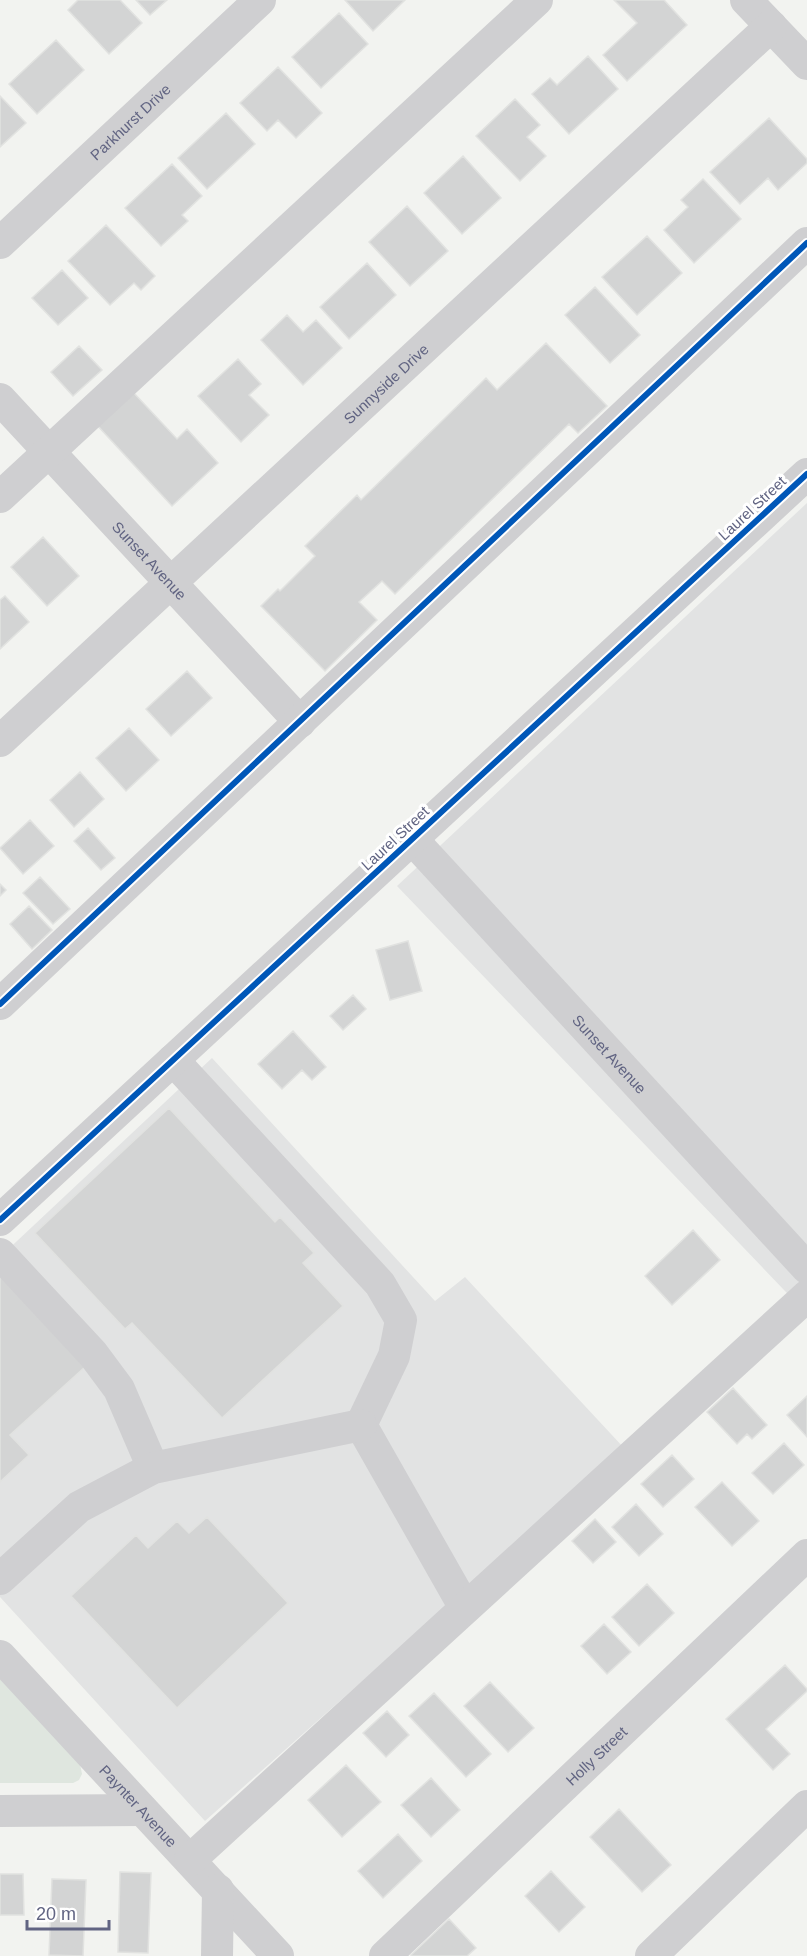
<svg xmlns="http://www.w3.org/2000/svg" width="807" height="1956" font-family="Arial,sans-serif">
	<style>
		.built { fill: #e2e3e3 }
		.green { fill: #dfe6df }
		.building { fill: #d3d4d4; stroke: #e1e2e0; stroke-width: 1.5 }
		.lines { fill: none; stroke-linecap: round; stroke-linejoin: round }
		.minor { stroke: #cfcfd1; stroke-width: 32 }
		.cycleway-casing { stroke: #fff; stroke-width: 10 }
		.cycleway { stroke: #0057b8; stroke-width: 6 }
		.labels { text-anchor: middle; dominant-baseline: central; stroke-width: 6; stroke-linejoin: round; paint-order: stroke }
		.street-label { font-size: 15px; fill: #616482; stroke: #fff }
	</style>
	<rect width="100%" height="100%" fill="#f2f3f0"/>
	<path class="built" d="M807 503V1314L397 886Z
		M212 1058 435 1301 465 1277 624 1448 205 1821 0 1597V1257Z"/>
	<path class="green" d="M0 1676 80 1764 82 1774 79 1780 73 1783H0Z"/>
	<path class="building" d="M78 0H120L142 23 109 54 68 10Z
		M136 0H167L150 15Z
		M345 0H405L373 31Z
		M614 0H664L687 25 627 81 603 55 637 23Z
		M339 13 368 44 321 88 292 57Z
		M56 40 84 70 37 114 9 84Z
		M588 56 618 89 569 134 532 94 550 78 557 85Z
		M278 67 322 113 296 138 278 120 267 131 240 103Z
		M0 96 26 123 0 147Z
		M515 99 540 125 527 137 546 156 520 181 476 136Z
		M226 113 255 144 207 189 178 158Z
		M769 118 807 159V163L778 190 768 178 740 204 710 172Z
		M463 156 501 198 462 234 424 193Z
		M172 164 202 196 182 215 188 221 161 246 125 208Z
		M703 179 741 219 694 263 664 230 688 207 681 200Z
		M407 206 448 251 410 286 369 242Z
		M106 225 155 276 141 290 134 283 110 305 68 261Z
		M647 236 682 273 637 315 602 277Z
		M367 263 396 295 349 339 320 307Z
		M62 270 88 298 58 325 32 298Z
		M595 287 640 335 610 363 565 315Z
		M287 315 303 332 316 320 342 348 303 385 261 340Z
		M546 343 607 406 578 433 569 424 395 594 382 581 359 602 377 620 325 671 261 606 278 589 280 591 315 556 305 546 357 495 361 500 486 378 497 390Z
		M79 346 102 370 73 396 51 372Z
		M238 359 261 384 249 395 269 415 241 442 198 396Z
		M132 391 177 439 187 429 218 463 172 506 96 424Z
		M43 537 79 576 47 606 11 567Z
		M5 596 29 622 0 649V600Z
		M187 671 212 698 171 736 146 709Z
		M129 728 159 760 126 791 96 758Z
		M80 772 104 799 74 827 50 800Z
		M30 820 54 846 23 874 0 848Z
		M88 828 115 858 101 870 74 841Z
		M40 877 70 909 53 924 23 893Z
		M0 884 6 890 0 896Z
		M29 906 52 930 32 949 10 924Z
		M408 941 422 991 390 1000 376 950Z
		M353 995 366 1009 343 1030 330 1016Z
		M293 1031 326 1067 312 1080 302 1070 282 1089 258 1064Z
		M169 1108 275 1222 280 1217 314 1253 303 1263 343 1306 222 1418 132 1323 125 1329 35 1233Z
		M693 1230 720 1260 672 1305 645 1276Z
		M0 1273 85 1367 10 1435 29 1455 0 1482Z
		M733 1388 767 1425 752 1439 747 1434 737 1444 707 1412Z
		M807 1396V1437L787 1415Z
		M784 1443 804 1465 773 1494 752 1473Z
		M672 1455 694 1479 663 1507 641 1484Z
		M722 1482 759 1521 732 1546 695 1507Z
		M636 1504 663 1534 639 1556 612 1527Z
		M207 1517 288 1603 177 1708 71 1596 136 1535 148 1548 177 1521 189 1533Z
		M595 1519 616 1542 593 1563 572 1541Z
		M647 1584 674 1613 639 1646 612 1617Z
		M604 1624 631 1652 607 1674 581 1646Z
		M785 1665 807 1689V1691L766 1729 790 1754 773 1770 726 1719Z
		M490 1682 534 1728 508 1752 464 1706Z
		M434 1693 491 1754 466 1777 409 1716Z
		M387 1711 409 1735 386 1757 363 1733Z
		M346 1765 381 1802 342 1837 308 1800Z
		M431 1778 460 1810 431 1837 401 1805Z
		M619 1809 671 1865 642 1892 590 1837Z
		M398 1834 422 1861 383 1898 358 1871Z
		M551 1871 585 1907 559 1932 525 1896Z
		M120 1872 151 1873 148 1953 118 1952Z
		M0 1874H23L24 1915H0Z
		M52 1879 86 1880 83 1956 49 1955Z
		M449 1919 476 1948 467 1956H412L411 1955Z"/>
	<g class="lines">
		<g class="minor">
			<path d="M746 0 807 64"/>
			<path id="s1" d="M0 243 260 0"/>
			<path id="s2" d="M0 399 300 722"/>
			<path d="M0 497 537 0"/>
			<path id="s3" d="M0 741 771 26"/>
			<path id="s4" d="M412 839 807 1268"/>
			<path d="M0 1004 807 243"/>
			<path d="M173 1060 380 1284 401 1320 394 1356 361 1425 465 1608"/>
			<path d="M0 1220 807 474"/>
			<path d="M0 1254 93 1354 119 1389 153 1468"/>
			<path d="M0 1579 79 1507 153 1468 361 1425"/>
			<path id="s5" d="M0 1656 278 1956"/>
			<path d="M0 1811 142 1810"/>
			<path d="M190 1860 807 1296"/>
			<path d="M217 1956 218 1890"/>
			<path id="s6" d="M385 1956 807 1555"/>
			<path d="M651 1956 807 1806"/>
		</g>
		<g class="cycleway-casing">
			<path id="cycleway" d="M0 1004 807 243
				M0 1220 807 474"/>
		</g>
		<use href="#cycleway" class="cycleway"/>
	</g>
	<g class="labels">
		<g class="street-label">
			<text stroke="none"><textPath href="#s1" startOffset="178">Parkhurst Drive</textPath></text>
			<text stroke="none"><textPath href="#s3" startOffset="526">Sunnyside Drive</textPath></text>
			<text transform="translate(752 508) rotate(-43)">Laurel Street</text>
			<text stroke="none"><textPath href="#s2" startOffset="220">Sunset Avenue</textPath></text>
			<text transform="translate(395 838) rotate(-43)">Laurel Street</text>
			<text stroke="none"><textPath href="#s4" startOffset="292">Sunset Avenue</textPath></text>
			<text stroke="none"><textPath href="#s6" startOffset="291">Holly Street</textPath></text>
			<text stroke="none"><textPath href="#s5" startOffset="204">Paynter Avenue</textPath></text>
		</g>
	</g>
	<path d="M27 1920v9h82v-9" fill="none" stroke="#616482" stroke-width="3"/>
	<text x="36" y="1920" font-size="18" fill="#616482" stroke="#ffffff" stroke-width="4.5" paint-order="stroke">20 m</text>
</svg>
